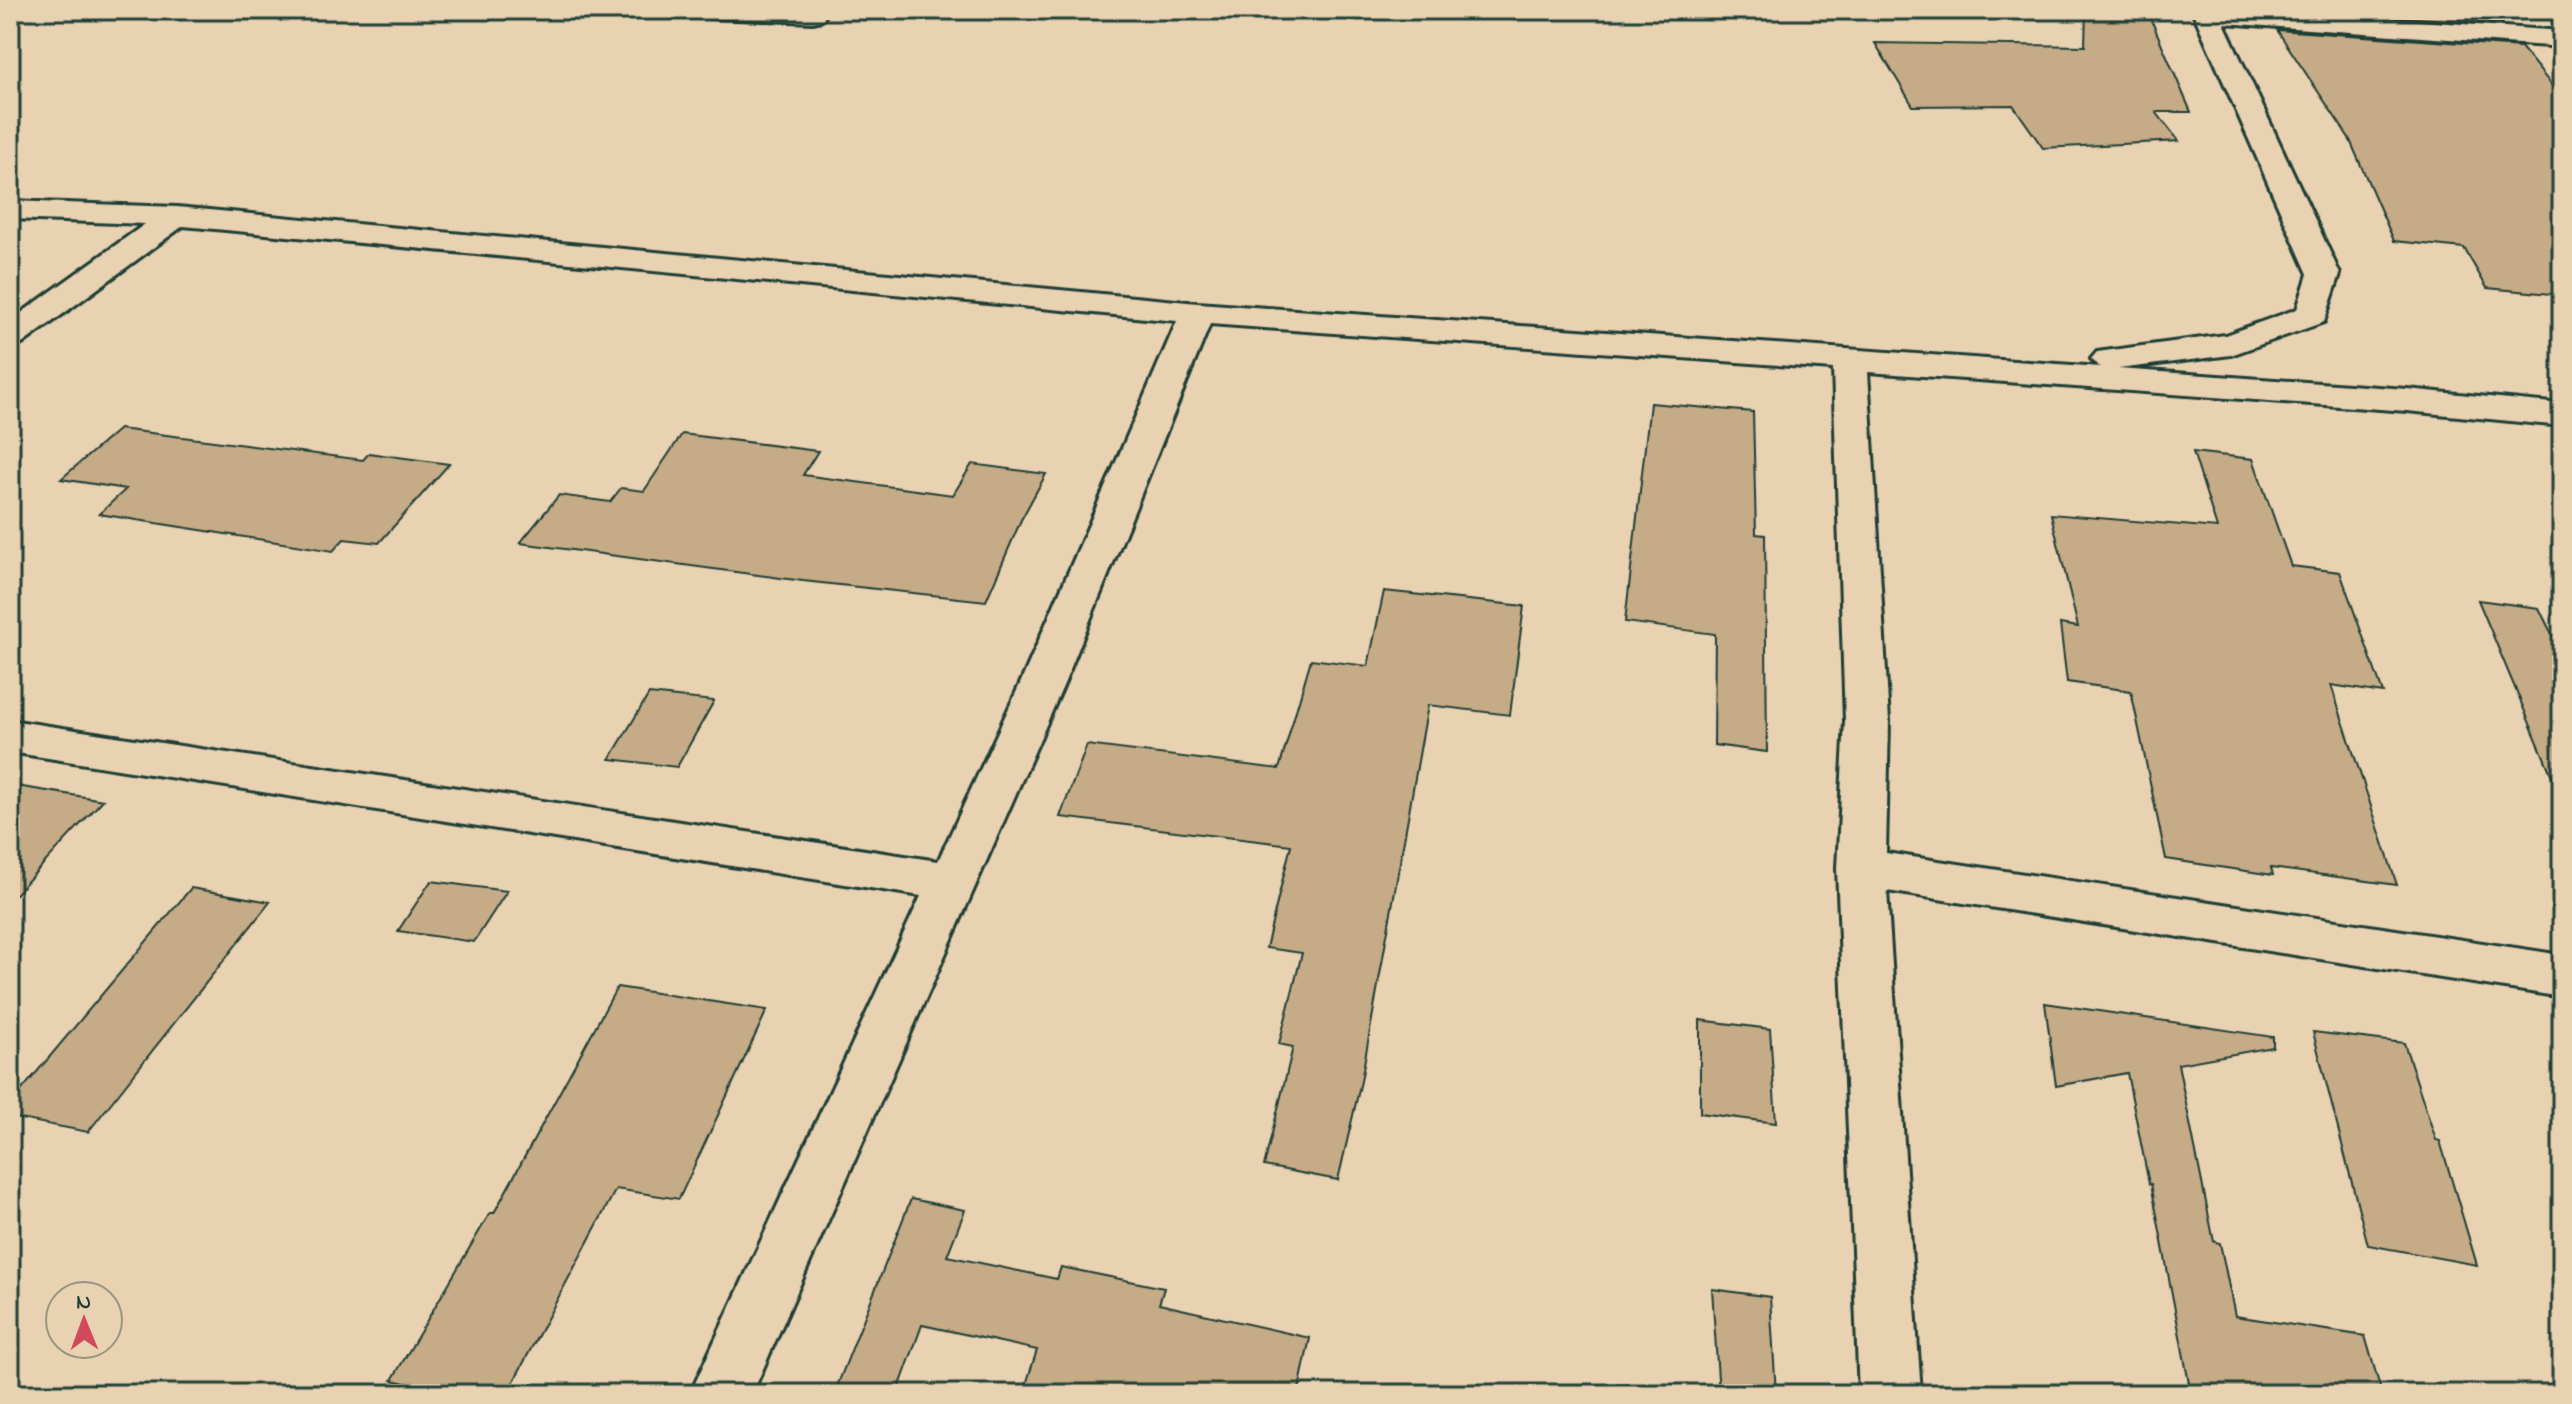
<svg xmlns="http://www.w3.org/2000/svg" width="2572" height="1404" font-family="'Indie Flower',sans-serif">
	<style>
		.building { fill: #c6ab87; stroke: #1f3d34; stroke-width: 2 }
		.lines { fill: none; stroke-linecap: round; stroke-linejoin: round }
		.minor-casing { stroke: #1f3d34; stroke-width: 6 }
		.minor { fill: #e9d2b2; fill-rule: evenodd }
	</style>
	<rect width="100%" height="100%" fill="#e9d2b2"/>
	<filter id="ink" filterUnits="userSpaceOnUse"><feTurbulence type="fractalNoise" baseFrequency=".0125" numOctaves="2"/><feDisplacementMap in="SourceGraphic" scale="16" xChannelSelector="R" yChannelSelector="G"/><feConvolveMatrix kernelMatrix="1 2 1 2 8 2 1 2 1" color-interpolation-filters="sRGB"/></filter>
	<g filter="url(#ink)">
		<path class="building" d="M2086 10H2147L2191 112H2156L2179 141 2043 148 2013 105 1913 106 1875 43 2085 46Z
			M2304 10H2492L2503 24Z
			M2277 30 2521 47 2562 98V295L2487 288 2464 248 2394 241 2349 138Z
			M1650 403 1753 412 1756 534 1765 535 1767 752 1714 745 1715 634 1625 622Z
			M119 429 363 460 369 453 449 464 379 543 344 539 333 551 99 514 126 489 61 479Z
			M682 434 818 451 803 475 953 495 972 464 1046 474 1021 520 986 601 803 581 520 543 559 495 610 502 621 488 644 491Z
			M2193 452 2253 459 2291 566 2340 572 2383 693 2331 685 2397 885 2271 868 2273 875 2166 859 2131 691 2067 682 2060 624 2078 627 2051 514 2217 528Z
			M1384 591 1524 606 1510 715 1428 705 1361 1081 1338 1180 1264 1166 1293 1047 1279 1044 1302 953 1266 948 1291 845 1060 817 1087 745 1279 769 1311 659 1368 666Z
			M2478 600 2539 608 2562 655V800Z
			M649 694 714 701 677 767 610 759Z
			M10 785 103 800 10 900Z
			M431 881 507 891 474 942 398 931Z
			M191 888 270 902 88 1132 10 1117V1104Z
			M617 987 767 1010 679 1199 616 1189 507 1394H453L392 1380 490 1213H494Z
			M2045 1003 2273 1037V1047L2178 1064 2214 1242 2220 1243 2235 1316 2365 1336 2382 1394H2191L2151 1184H2149L2127 1073 2056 1086Z
			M1700 1020 1770 1029 1776 1123 1700 1113Z
			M2313 1032 2404 1043 2436 1140 2440 1141 2477 1265 2368 1245Z
			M911 1199 965 1210 947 1256 1057 1279 1061 1267 1164 1288 1159 1304 1310 1338 1298 1394H1023L1037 1350 922 1325 897 1394H834Z
			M1712 1289 1770 1297 1776 1394H1719Z"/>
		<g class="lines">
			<g class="minor-casing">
				<path id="minor" d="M700 10H830L822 20 813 22 713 18 704 16Z
					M2192 10H2261L2562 31V47L2224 23 2340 274 2324 322 2231 355 2118 369 2407 389 2562 404V426L2407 411 1868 372 1889 721 1886 853 2562 955V997L1887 891 1921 1394H1859L1837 868 1845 721 1833 369 1210 324 1064 684 752 1394H690L921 896 10 752V720L938 861 1020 684 1177 321 183 226 22 344 10 347V321L145 224 10 219V201L177 207 1198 303 2100 367 2091 359 2097 352 2225 335 2297 309 2308 274Z"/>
			</g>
			<use href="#minor" class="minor"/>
		</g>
	</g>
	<rect width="2572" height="1404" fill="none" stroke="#e9d2b2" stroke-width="40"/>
	<rect x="20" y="20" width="2532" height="1364" fill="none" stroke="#1f3d34" stroke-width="3" filter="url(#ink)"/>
	<g transform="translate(84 1320) rotate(359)"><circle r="38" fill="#e9d2b2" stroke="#989680" stroke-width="2"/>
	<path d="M0-6L14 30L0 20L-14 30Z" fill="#d1495b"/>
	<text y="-12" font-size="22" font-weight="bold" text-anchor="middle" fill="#1f3d34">N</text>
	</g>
</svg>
